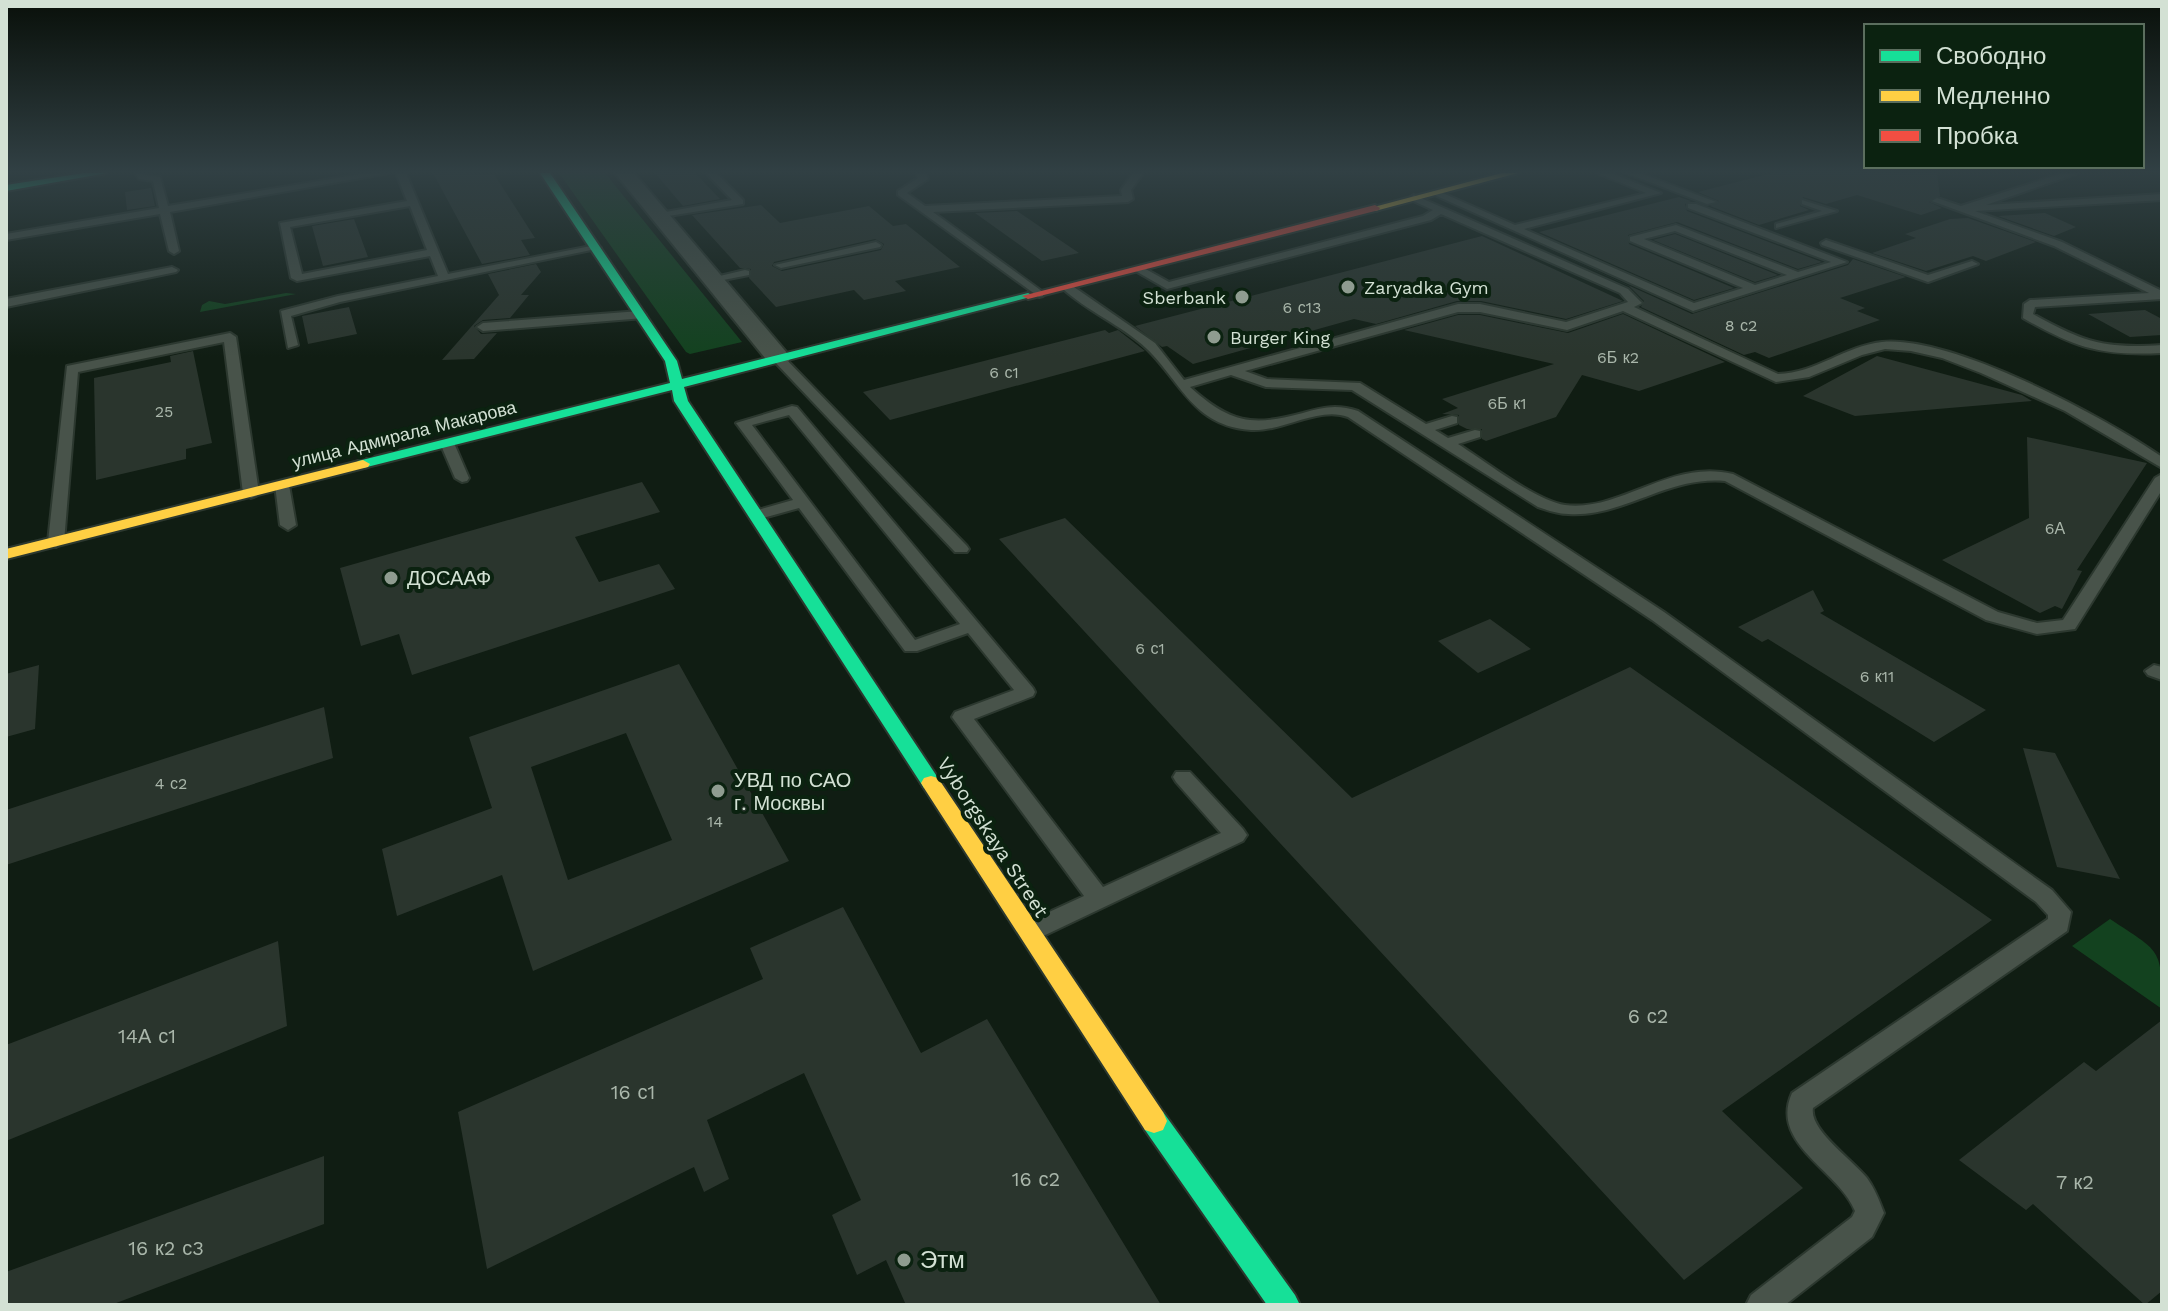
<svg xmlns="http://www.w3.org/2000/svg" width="2168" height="1311" font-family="'Work Sans',sans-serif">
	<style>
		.green { fill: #13421f }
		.building { fill: #2a352d; fill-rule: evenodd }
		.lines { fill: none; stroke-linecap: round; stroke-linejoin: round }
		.lane-casing { stroke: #2c382f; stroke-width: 4 }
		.street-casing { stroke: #2c382f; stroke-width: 4 }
		.fast-casing { stroke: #2c382f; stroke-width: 4 }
		.slow-casing { stroke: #2c382f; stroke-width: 4 }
		.jam-casing { stroke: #2c382f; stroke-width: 4 }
		.lane { fill: #48534a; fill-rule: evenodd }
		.street { fill: #48534a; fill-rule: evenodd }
		.fast { fill: #16e098; fill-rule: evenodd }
		.slow { fill: #ffcf43; fill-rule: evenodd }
		.jam { fill: #f24e42; fill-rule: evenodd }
		.poi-dot { fill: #8f9c90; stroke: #0b2210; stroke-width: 3 }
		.labels { text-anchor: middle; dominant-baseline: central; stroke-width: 8; stroke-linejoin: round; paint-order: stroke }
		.number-label { font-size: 16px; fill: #a9b6aa }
		.far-poi-label { font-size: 18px; fill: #d3e1d4; stroke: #0b2210; text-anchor: start }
		.far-street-label { font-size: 18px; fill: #d3e1d4; stroke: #0b2210 }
		.poi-label { font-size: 20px; fill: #d3e1d4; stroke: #0b2210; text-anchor: start }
		.street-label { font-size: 20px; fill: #d3e1d4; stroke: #0b2210 }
		.near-number-label { font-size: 20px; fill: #a9b6aa }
		.near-poi-label { font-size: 24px; fill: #d3e1d4; stroke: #0b2210; text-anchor: start }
	</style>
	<rect width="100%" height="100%" fill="#101d13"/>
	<path class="green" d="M559 173H605L742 342 690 354 686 352Z
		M286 293 296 294 200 312 202 305 209 301 225 304Z
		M2110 919C2161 953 2162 947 2162 1009L2072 946Z"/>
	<path class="building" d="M433 173 494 174 535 238 521 240 530 255 482 264Z
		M655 173H695L720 199 683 206Z
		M1772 173H1937L1940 196 1929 202 1942 208 1921 215 1857 195 1826 204 1803 197 1800 206 1809 210 1759 225 1710 206 1719 201 1698 192Z
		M151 188 155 206 127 210 125 192Z
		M1679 197 1691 201 1685 204 1687 211 1822 262 1798 269 1677 222 1628 235 1629 244 1734 288 1694 300 1539 232Z
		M761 205 780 223 869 206 893 226 906 224 960 267 895 281 906 291 864 300 854 290 776 307 749 278 751 269 740 268 692 215ZM875 239 884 244 881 250 782 271 772 266 774 262Z
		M1017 211 1079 253 1042 261 975 213Z
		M2045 213 2076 227 2054 236 1998 216Z
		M1968 218 2036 242 1986 261 1973 256 1926 271 1872 253 1916 238 1905 234 1950 219Z
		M354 219 368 257 323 266 312 226Z
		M1675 234 1778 275 1755 282 1653 240Z
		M1482 236 1623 301 1566 319 1481 301H1457L1376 324 1354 319 1193 364 1167 346 1162 347 1135 326Z
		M1521 237 1692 314 1848 265 1853 259 1906 277 1840 298 1865 308 1857 311 1880 320 1769 358 1755 352 1744 355 1641 307 1644 301 1629 286Z
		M536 264 541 272 521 295H529L510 318 483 320 474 326 481 334 497 333 474 359 442 360 499 295 488 274Z
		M349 307 357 334 308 344 302 316Z
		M2145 310 2162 319V335L2130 337 2088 314Z
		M1623 314 1725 362 1639 391 1582 375 1556 417 1486 441 1482 439V429H1467L1459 425V415L1442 414 1458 408 1442 399 1554 364 1404 330 1458 315H1480L1568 333Z
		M1105 330 1109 333 1118 330 1145 351 890 420 863 392Z
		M193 351 212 443 186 449V459L96 480 94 378 171 362 170 356Z
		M1877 356 2022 395 2032 401 1855 416 1803 396Z
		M2027 437 2147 463 2077 570 2082 571 2062 609 2055 606 2040 613 1942 560 2029 518Z
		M642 482 660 512 575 537 599 582 659 564 675 589 412 675 399 634 361 646 340 568Z
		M1065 518 1352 798 1630 667 1992 920 1722 1111 1803 1188 1684 1280 999 539Z
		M1813 590 1824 611 1820 613 1986 710 1934 742 1768 639 1762 642 1738 627Z
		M1490 619 1531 649 1478 673 1438 641Z
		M679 664 789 861 533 971 502 875 397 916 382 849 492 808 469 737ZM626 733 672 840 568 880 531 767Z
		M39 665 35 729 6 737V674Z
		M324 707 333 758 6 865V810Z
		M2023 748 2055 753 2120 879 2057 867Z
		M843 907 921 1053 987 1019 1161 1305H906L886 1260 857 1275 832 1215 861 1200 804 1073 707 1120 729 1179 704 1192 694 1167 487 1269 458 1112 763 979 750 948Z
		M278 941 287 1026 6 1141V1045Z
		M2162 1020V1291L2145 1305 2033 1204 2026 1210 1959 1160 2084 1062 2096 1071Z
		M324 1156V1224L111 1305H6V1272Z"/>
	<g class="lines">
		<g class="lane-casing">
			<path id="lane" d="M135 173 160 177 168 206 367 173H389L170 212 179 251 174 254 169 251 160 214 6 240V234L159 208 153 181 139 179Z
				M396 173H406L448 274 596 245 601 248 340 302 291 316 298 345 288 348 281 311 338 296 438 276 430 256 297 281 291 278 280 223 407 201ZM410 206 427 250 302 274 290 227Z
				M706 173H716L743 200V204L656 218 655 216 660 213 732 200Z
				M916 173H926L928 179 907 193 925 206 1122 196 1121 190 1133 173H1143L1131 190 1133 199 1128 202 933 212 1043 292V296L1039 297 898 195V191L918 178Z
				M1597 173H1611L1661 193 1524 229 1694 303 1743 288 1630 241V237L1676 225 1798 272 1831 262 1688 208V204H1696L1847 262 1693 311 1430 193 1438 191 1515 225 1646 193ZM1675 231 1787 275 1755 285 1644 239Z
				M1626 173H1640L1716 202 1707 204Z
				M2063 173H2078L1986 205 2162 194V200L1975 211 2062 242 2162 291V299L2035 307 2033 314C2083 342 2104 349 2162 345V353C2100 356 2076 348 2023 318L2024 304 2030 300 2149 293 2054 246 1932 201 1937 198 1961 206Z
				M1414 195 1628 289 1642 303 1634 307 1778 374C1816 373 1845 346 1882 342 1951 335 2105 417 2162 457V468L2065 411 1981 373 1942 358 1911 351 1885 349 1862 355 1809 377 1776 382 1623 311 1567 330 1480 312H1458L1245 371 1267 379 1360 383 1426 424 1452 416 1457 417V423L1435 430 1448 438 1475 430 1480 431V437L1458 444C1485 461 1536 501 1565 505 1622 512 1669 459 1733 474L1998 612 2037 623 2063 620 2155 478 2162 474V490L2075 629 2037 634 1986 620 1725 481C1666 476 1623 518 1568 514 1558 514 1547 510 1538 507L1352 390 1266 387 1231 375 1190 387C1230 423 1252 427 1303 413 1322 407 1338 404 1358 411L1664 612 2052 890 2071 912 2067 931 1813 1108C1809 1130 1853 1160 1867 1178 1875 1189 1879 1200 1884 1213L1872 1237 1785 1305H1746L1751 1295 1852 1217 1855 1211C1839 1170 1769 1144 1792 1093L2048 919V915L2036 902 1652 620 1348 417C1318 406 1283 432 1251 430 1193 426 1181 382 1147 349 1122 325 1086 311 1061 287L1071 285 1155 343 1184 380 1458 304H1480L1566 322 1628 302 1620 293 1441 214 1431 220 1167 289 1132 269 1142 267 1169 282 1423 216 1433 210 1411 200 1409 198Z
				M1802 200 1837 211 1776 228V224L1822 211 1802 204Z
				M1826 240 1928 275 1972 261 1978 264 1928 282 1822 245 1821 243Z
				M876 242 881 245 880 247 781 268 775 265Z
				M172 267 178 270 176 272 6 307V299Z
				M745 270 749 271V275L713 282 707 279Z
				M640 311 646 315 644 318 483 331 477 327 483 323Z
				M230 333 236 337 259 493 256 496 251 498 243 493 224 342 78 372 64 542 56 547 50 545 48 542 67 366Z
				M774 355H782L967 546 969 549 967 552H955L774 361Z
				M792 406 797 407 1033 688 1035 692 1033 696 974 719 1103 887 1221 833 1176 782 1173 777 1176 772H1190L1243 829 1247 835 1243 841 1039 938 1031 940 1023 938 1020 931 1023 924 1084 896 952 717 955 712 1014 690 968 633 917 651H905L799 508 756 520 751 518 748 515 751 512 793 500 736 423ZM789 415 960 624 915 640 752 425Z
				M447 439 454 443 469 478 467 481 462 482 455 478 440 443Z
				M282 481 289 485 296 525 288 530 280 525 275 485Z
				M2154 665 2162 667V680L2148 675 2145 671Z"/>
		</g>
		<g class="street-casing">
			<path id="street" d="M615 173H634L787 353 791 358 787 363H769Z"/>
		</g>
		<g class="fast-casing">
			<path id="fast" d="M84 173H107L6 191V185Z
				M540 173H550L677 361 682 379 1028 293 1034 296 684 387 688 401 938 778 941 783 938 788H924L674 401 672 390 363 468 356 464 358 461 670 383 665 361Z
				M1154 1109 1163 1112 1295 1295 1300 1305H1267L1145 1130 1141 1121 1145 1112Z"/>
		</g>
		<g class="slow-casing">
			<path id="slow" d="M1502 173H1518L1375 211 1370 208Z
				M363 460 370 464 368 467 6 559V549Z
				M931 776 938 778 1163 1112 1167 1121 1163 1130 1154 1133 1145 1130 924 788 921 783 924 778Z"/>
		</g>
		<g class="jam-casing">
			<path id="jam" d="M1375 205 1380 208 1379 210 1028 299 1022 296Z"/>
		</g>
		<use href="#lane" class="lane"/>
		<use href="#street" class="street"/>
		<use href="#fast" class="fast"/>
		<use href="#slow" class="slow"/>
		<use href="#jam" class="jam"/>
	</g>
	<linearGradient id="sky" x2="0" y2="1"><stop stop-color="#09100a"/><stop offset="0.48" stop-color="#314044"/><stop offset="1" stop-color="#314044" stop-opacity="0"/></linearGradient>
	<rect width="2168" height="357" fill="url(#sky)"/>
	<g class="poi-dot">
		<circle cx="1348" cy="287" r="8"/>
		<circle cx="1242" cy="297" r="8"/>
		<circle cx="1214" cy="337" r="8"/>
		<circle cx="391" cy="578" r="8"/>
		<circle cx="718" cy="791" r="8"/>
		<circle cx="904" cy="1260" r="8"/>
	</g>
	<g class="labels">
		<g class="number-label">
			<text x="1302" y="307">6 с13</text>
			<text x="1741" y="325">8 с2</text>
			<text x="1618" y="357">6Б к2</text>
			<text x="1004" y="372">6 с1</text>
			<text x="1507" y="403">6Б к1</text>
			<text x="164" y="411">25</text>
			<text x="2055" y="528">6А</text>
			<text x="1150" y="648">6 с1</text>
			<text x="1877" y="676">6 к11</text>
			<text x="171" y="783">4 с2</text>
			<text x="715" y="821">14</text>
		</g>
		<g class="far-poi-label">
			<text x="1364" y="287">Zaryadka Gym</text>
			<text x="1226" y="297" text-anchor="end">Sberbank</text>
			<text x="1230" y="337">Burger King</text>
		</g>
		<g class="far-street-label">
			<text transform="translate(404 434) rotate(-14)">улица Адмирала Макарова</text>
		</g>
		<g class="poi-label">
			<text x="407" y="578">ДОСААФ</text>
			<text x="734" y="780">УВД по САО<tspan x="734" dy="23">г. Москвы</tspan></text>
		</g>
		<g class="street-label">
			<text transform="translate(993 837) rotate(57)">Vyborgskaya Street</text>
		</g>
		<g class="near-number-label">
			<text x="1648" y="1016">6 с2</text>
			<text x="147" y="1036">14А с1</text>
			<text x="633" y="1092">16 с1</text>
			<text x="1036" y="1179">16 с2</text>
			<text x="2075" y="1182">7 к2</text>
			<text x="166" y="1248">16 к2 с3</text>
		</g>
		<g class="near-poi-label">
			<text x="920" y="1260">Этм</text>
		</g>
	</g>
	<rect width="2168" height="1311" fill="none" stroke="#d3e1d4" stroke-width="16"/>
	<rect x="1864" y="24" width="280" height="144" fill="#0b2210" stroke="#5b6e5e" stroke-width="2"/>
	<rect x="1880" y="50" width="40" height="12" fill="#16e098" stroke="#5b6e5e" stroke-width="2"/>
	<text x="1936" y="64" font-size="24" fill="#d3e1d4">Свободно</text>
	<rect x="1880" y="90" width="40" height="12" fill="#ffcf43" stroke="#5b6e5e" stroke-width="2"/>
	<text x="1936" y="104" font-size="24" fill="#d3e1d4">Медленно</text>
	<rect x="1880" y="130" width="40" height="12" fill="#f24e42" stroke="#5b6e5e" stroke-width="2"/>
	<text x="1936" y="144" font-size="24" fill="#d3e1d4">Пробка</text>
</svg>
